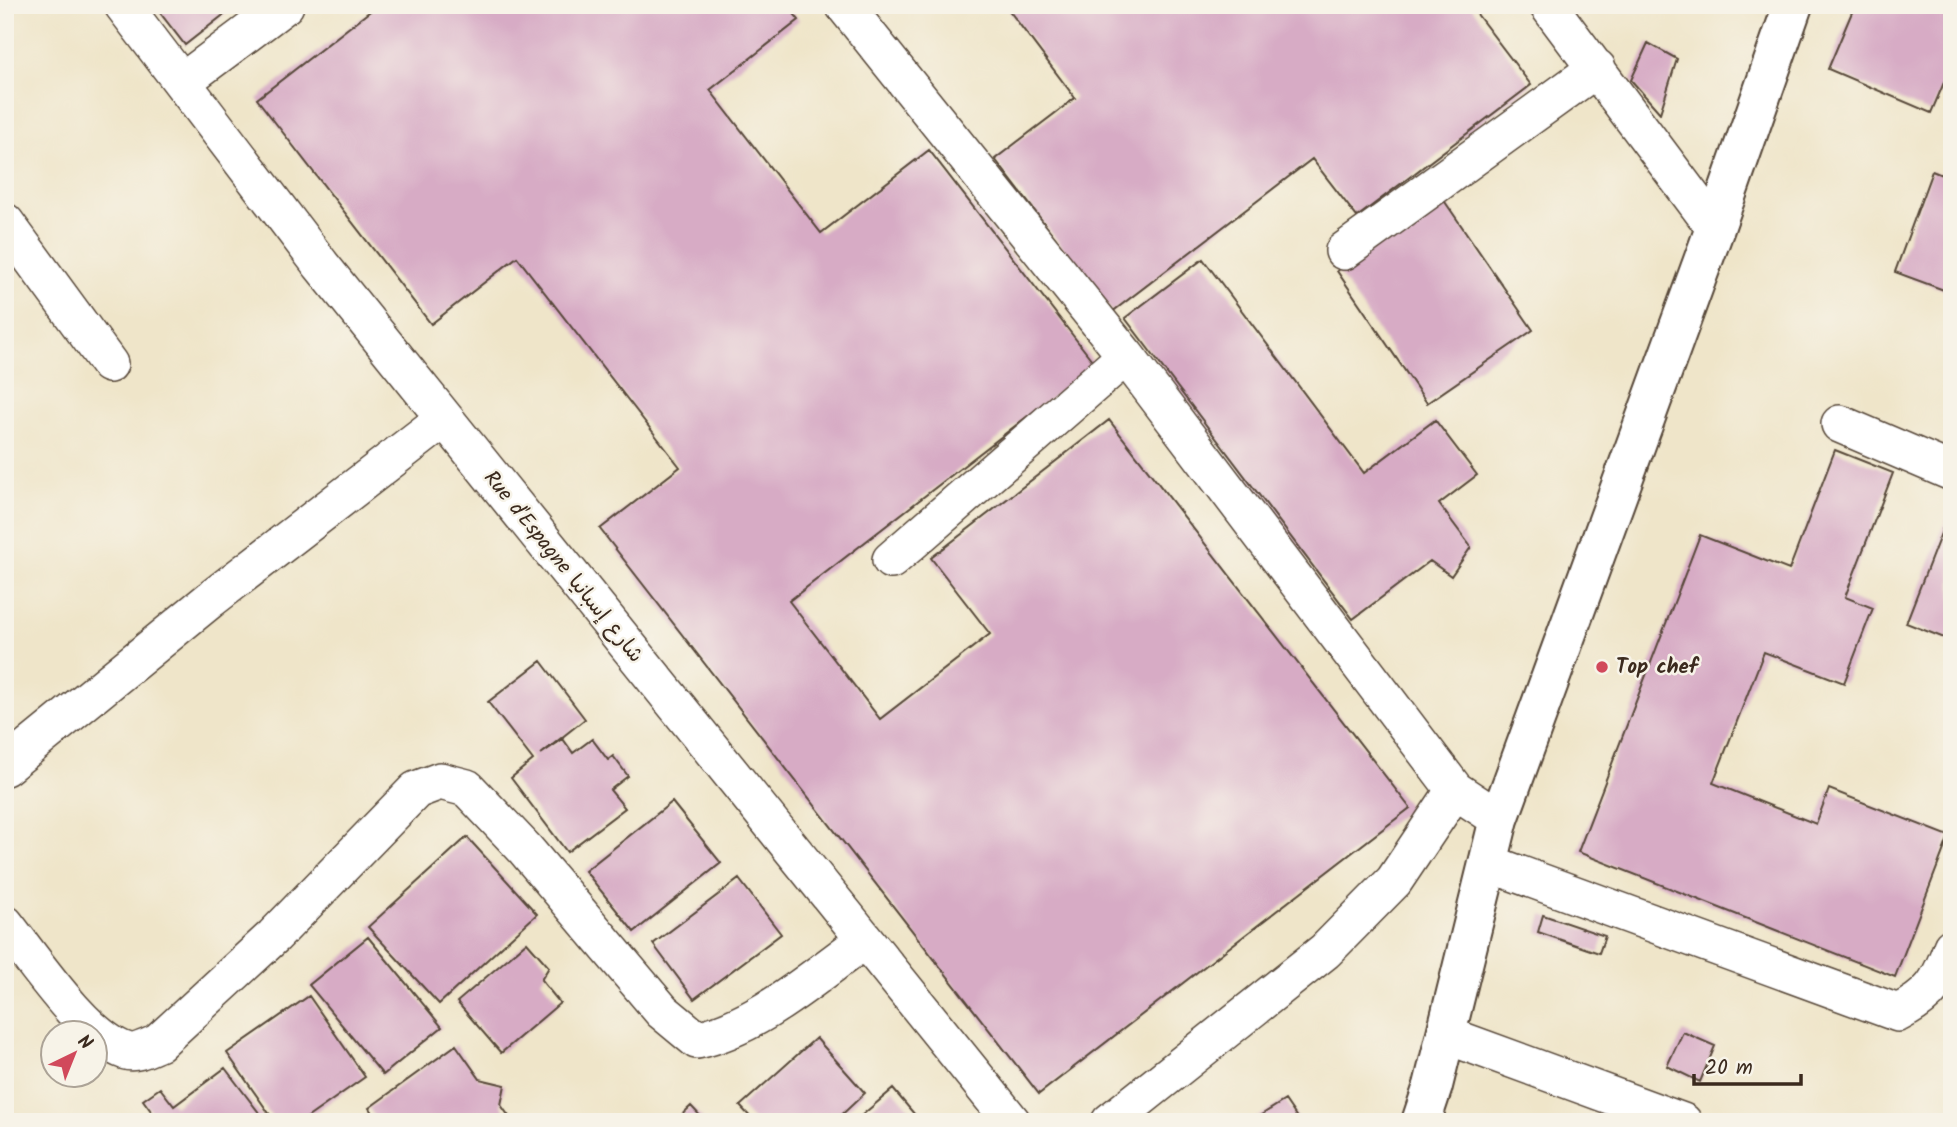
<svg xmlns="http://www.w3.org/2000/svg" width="1957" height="1127" font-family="Kalam,'Playpen Sans Arabic',sans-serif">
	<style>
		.building { fill: #d7abc5 }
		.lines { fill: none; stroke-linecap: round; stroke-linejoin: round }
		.street-casing { stroke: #564638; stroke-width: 40 }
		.secondary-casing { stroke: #564638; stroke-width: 42 }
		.street { stroke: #fff; stroke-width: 37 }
		.secondary { stroke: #fff; stroke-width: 38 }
		.poi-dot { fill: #d1495b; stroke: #f7f3e8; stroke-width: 2.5 }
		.labels { text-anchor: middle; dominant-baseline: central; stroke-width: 5; stroke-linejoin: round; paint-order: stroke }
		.street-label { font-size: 21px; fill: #3b2a1e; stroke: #f7f3e8 }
		.poi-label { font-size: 21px; font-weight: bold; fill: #3b2a1e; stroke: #f7f3e8; text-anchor: start }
	</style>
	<rect width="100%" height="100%" fill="#f7f3e8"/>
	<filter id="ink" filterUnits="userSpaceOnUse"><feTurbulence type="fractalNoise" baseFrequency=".0143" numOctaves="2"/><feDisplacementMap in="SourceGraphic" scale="14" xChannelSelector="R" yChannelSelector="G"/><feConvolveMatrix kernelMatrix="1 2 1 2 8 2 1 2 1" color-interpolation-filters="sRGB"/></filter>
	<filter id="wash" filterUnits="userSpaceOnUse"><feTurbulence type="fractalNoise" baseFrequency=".00686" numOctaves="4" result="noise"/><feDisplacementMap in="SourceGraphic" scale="28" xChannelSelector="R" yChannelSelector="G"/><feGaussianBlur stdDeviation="1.57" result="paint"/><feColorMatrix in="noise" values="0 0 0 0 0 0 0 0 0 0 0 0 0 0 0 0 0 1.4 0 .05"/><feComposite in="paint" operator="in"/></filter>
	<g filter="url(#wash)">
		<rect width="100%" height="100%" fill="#efe5c9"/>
		<g id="blocks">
			<path class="building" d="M154 5H236L185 45Z
				M378 5H787L799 20 710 90 821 233 929 150 1095 364 789 601 880 719 990 634 931 558 1109 420 1410 808 1039 1094 600 529 680 467 517 257 431 324 257 99Z
				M1005 5H1470L1531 85 1357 217 1312 159 1112 312 995 159 1075 98Z
				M1855 5H1952V64L1931 113 1828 69Z
				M1648 43 1677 59 1660 113 1631 80Z
				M1932 171 1952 179V293L1895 272Z
				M1443 199 1533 330 1427 403 1337 271Z
				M1203 259 1364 473 1435 420 1477 475 1439 504 1471 547 1451 576 1430 561 1353 619 1125 318Z
				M1835 450 1893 473 1845 597 1873 608 1844 683 1764 652 1713 783 1816 824 1829 789 1949 836 1895 977 1578 852 1700 535 1789 570Z
				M1952 505V641L1906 623Z
				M541 661 585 719 541 754 563 739 573 753 592 739 608 760 613 756 628 776 610 790 625 808 567 852 511 778 533 760 488 702Z
				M672 802 721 863 634 932 585 871Z
				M467 837 537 914 439 1004 368 927Z
				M739 879 781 934 694 999 653 944Z
				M1543 915 1605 936 1599 953 1538 932Z
				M368 937 442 1027 383 1075 309 985Z
				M527 942 549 967 541 980 560 1003 501 1053 457 1002Z
				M309 996 365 1077 301 1122H275L227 1053Z
				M1683 1032 1715 1046 1700 1082 1667 1066Z
				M816 1038 865 1093 834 1122H755L740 1106Z
				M456 1045 480 1079 505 1085 501 1105 513 1122H378L369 1108Z
				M225 1068 266 1122H159L143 1100 160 1088 174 1106Z
				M893 1089 921 1122H854Z
				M1285 1100 1300 1122H1250Z
				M691 1106 706 1122H674Z"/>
		</g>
	</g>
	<g filter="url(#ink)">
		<use href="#blocks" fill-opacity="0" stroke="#564638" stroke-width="2"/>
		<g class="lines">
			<g class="street-casing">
				<path id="street" d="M123 5 321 265 1012 1122
					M844 5 1126 356 1455 790 1499 819
					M1548 5 1715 228
					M182 82 285 5
					M5 222 109 364
					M1344 251 1597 68
					M1840 424 1952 472
					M891 560 1126 356
					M5 767 211 599 444 419
					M1488 863 1898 1013C1931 996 1939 983 1952 947
					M5 924C32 958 85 1038 126 1051 136 1054 148 1047 158 1043L274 936 416 790 440 781 467 788 525 849 662 1011 697 1040C760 1026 814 976 865 940
					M1446 1035 1683 1122
					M1110 1122 1325 951 1394 881 1455 790"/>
			</g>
			<g class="secondary-casing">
				<path id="secondary" d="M1421 1122 1433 1086 1499 819 1715 228 1793 5"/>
			</g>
			<use href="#street" class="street"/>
			<use href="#secondary" class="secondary"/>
		</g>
	</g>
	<circle class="poi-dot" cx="1602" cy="667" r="7"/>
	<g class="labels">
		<g class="street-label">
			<text transform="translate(563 567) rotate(51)">Rue d'Espagne شارع إسبانيا</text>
		</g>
		<g class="poi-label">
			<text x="1616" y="667">Top chef</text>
		</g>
	</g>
	<rect width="1957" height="1127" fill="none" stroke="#f7f3e8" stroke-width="28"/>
	<g transform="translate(74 1054) rotate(43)"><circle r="33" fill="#f7f3e8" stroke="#aca397" stroke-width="2"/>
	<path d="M0-5L12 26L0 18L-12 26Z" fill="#d1495b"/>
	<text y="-10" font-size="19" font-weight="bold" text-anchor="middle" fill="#3b2a1e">N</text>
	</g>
	<path d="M1694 1074v10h107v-10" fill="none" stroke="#3b2a1e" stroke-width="3.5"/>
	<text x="1705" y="1074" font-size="21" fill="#3b2a1e" stroke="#f7f3e8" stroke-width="5" paint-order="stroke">20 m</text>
</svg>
